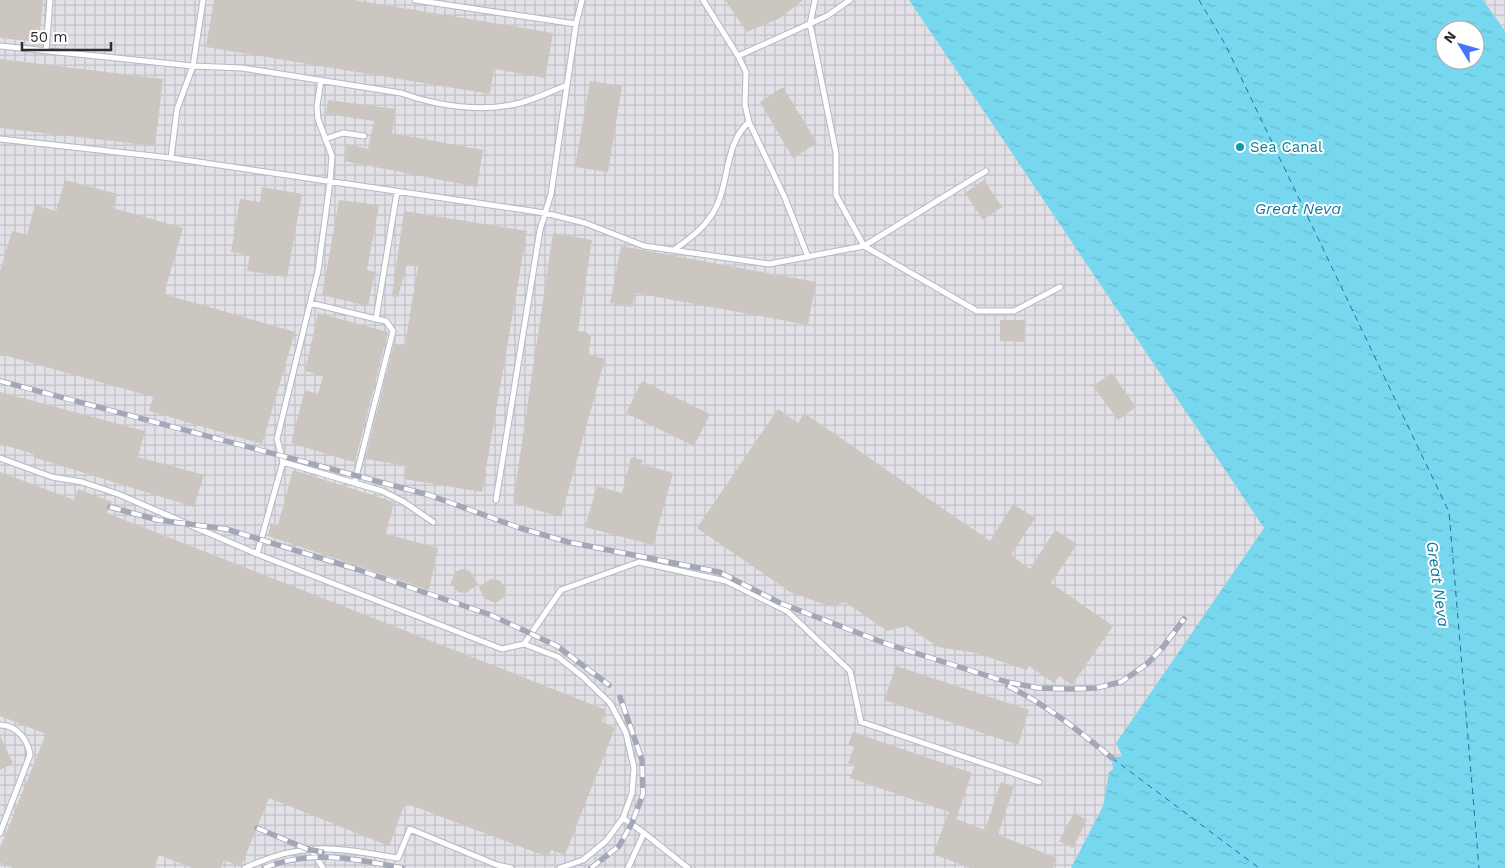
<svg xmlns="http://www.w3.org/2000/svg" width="1505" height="868" font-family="'Work Sans',sans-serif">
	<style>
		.industrial { fill: url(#industrial-grid) }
		.water { fill: url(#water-ripples); fill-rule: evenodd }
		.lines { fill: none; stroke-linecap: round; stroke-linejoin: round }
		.ferry { stroke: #1079a0; stroke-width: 1; stroke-dasharray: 6 5; stroke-linecap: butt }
		.building { fill: #cbc6bf }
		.service-casing { stroke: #b4b8c1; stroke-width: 7 }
		.service { stroke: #fff; stroke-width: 5 }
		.rail-casing { stroke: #a3a8b8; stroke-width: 5.5 }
		.rail { stroke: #fff; stroke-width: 4; stroke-dasharray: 11; stroke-linecap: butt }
		.culture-dot { fill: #0f9aa8; stroke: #fff; stroke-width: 2 }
		.labels { text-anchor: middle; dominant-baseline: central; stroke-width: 4; stroke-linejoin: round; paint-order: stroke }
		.culture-label { font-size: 15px; fill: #0d838f; stroke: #fff; text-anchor: start }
		.water-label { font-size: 16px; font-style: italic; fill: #1079a0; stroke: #fff }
	</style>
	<defs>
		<pattern id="industrial-grid" width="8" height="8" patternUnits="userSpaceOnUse" patternTransform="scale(1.25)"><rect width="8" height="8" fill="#e2e1e8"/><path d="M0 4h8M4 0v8" fill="none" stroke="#c2c1c7"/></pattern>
		<pattern id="water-ripples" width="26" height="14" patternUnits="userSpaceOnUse" patternTransform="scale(1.25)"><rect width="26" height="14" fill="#77d7ee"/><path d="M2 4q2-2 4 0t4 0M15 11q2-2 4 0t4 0" fill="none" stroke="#67b9cc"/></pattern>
	</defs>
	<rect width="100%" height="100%" fill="#efe8e1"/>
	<path class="industrial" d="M0 0H909L1264 528 1116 743 1122 757 1109 772 1103 806 1071 868H0Z
		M1483 0H1505V31Z"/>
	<path class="water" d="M909 0H1483L1505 31V868H1071L1103 806 1109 772 1113 769 1112 758 1122 756 1116 743 1264 528ZM1445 30H1475V60H1445Z"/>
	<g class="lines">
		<path class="ferry" d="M1199 0 1225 44 1449 512 1479 868
			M1112 758 1259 868"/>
	</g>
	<path class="building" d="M0 0H43L39 42 0 38Z
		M214 0H354L553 33 545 78 494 69 490 94 206 47Z
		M725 0H803L780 18 747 32Z
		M0 59 163 79 155 146 0 128Z
		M590 81 622 86 608 172 575 167Z
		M783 87 817 143 793 158 760 102Z
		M328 100 396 109 392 133 483 150 477 187 344 161 347 144 368 149 374 121 326 114Z
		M65 180 117 194 113 208 183 228 164 294 295 332 262 444 149 411 153 397 0 354V271L12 231 27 235 35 205 56 211Z
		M984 180 1002 207 983 220 965 193Z
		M262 187 302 194 287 277 247 271 250 255 231 252 240 199 260 202Z
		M339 200 379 205 367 270 375 272 368 306 322 295Z
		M404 211 527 231 482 492 404 479 407 466 365 459 394 344 405 345 418 266 407 264 398 297 392 296Z
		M553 233 592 240 578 331 586 332 591 336 589 354 605 359 561 517 513 503Z
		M621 246 816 282 808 325 635 293 632 307 610 303Z
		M318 313 388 332 356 458 353 462 291 443 305 390 318 394 323 376 305 371Z
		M1000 320H1025L1024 342 1000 341Z
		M1112 373 1136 407 1118 420 1093 386Z
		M642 381 710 414 694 446 626 413Z
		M0 392 145 431 138 457 204 475 194 507 33 457 34 454 0 444Z
		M778 409 798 423 804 413 990 541 1013 504 1035 518 1011 555 1030 569 1055 530 1077 544 1051 583 1113 626 1072 685 1059 676 1054 683 1029 666 1027 670 976 653 938 647 907 626 887 631 845 602 832 607 790 592 697 528Z
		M631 457 643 460 641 464 673 473 653 545 585 527 597 486 622 493Z
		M293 470 394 502 386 534 438 548 429 590 268 536 271 523 278 525Z
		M0 472 74 500 78 489 112 502 107 513 606 710 602 722 615 728 565 855 551 850 548 857 405 803 389 846 269 798 241 867 224 860 221 868H192L159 855 154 868H13L0 863V848L46 734 0 716Z
		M462 569 470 571 478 584 466 593 458 592 451 583 455 572Z
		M491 579 499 580 506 589 504 597 495 603 484 598 479 587Z
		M896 666 1029 710 1018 745 884 700Z
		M853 732 972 773 956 819 985 830 1001 782 1014 787 998 835 1057 858 1053 868H970L933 854 949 812 850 778 855 765 848 763 854 747 848 745Z
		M0 736 13 763 0 770Z
		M1074 813 1087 820 1073 848 1059 841Z"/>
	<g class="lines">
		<g class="service-casing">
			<path id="service" d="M415 0 576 24
				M703 0 738 56 827 16 850 0
				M815 0 810 24 836 153V195L864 246 977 311H1014L1060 287
				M0 46 193 66 242 68 401 93C437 106 482 113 520 103 536 99 552 91 567 85
				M46 51 50 0
				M738 56 746 72 745 105 749 122 785 198 808 257
				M0 139 171 158 545 213 585 223 644 246 769 264 864 246 986 171
				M325 139 343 133 364 136
				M171 158 177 109 193 66 203 0
				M674 250C692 237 709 225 718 203 729 177 726 142 749 122
				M310 303 376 319 397 192
				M0 458 52 477 82 482 118 494 257 554 502 649 524 644 558 657 582 676 610 703 626 733 634 768 632 793 623 818 606 841 583 860 560 868
				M283 462 382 491 404 502 433 522
				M355 481 393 331 386 321 376 319
				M496 500 540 230 551 194 576 24 582 0
				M257 554 283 462 277 439 318 271 330 182 332 156 318 119 317 106 321 80
				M524 644 561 590 639 562 726 581 787 611 850 671 861 722 1039 782
				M0 725C17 725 28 740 30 755L0 833
				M623 818 644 833 628 868
				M644 833 688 868
				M311 849 323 868
				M245 868C305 840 336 848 398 858L410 829 497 865 511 868"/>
		</g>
		<use href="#service" class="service"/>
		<g class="rail-casing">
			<path id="rail" d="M0 381 429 495 520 528 568 542 719 572 780 603 887 644 1007 682 1039 688 1071 689 1096 688 1121 682 1147 664 1163 647 1184 619
				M110 507 158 520 226 529 356 569 491 615 557 646 609 685
				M1008 686C1047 705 1079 731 1112 758
				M257 828 307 849 322 852
				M264 868C310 849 355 859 402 868
				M591 868 619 846 632 823 643 794 642 760 620 697"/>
		</g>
		<use href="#rail" class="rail"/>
	</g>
	<circle class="culture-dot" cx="1240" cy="147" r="5"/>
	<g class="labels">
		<g class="culture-label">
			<text x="1250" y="147">Sea Canal</text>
		</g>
		<g class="water-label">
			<text x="1298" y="208">Great Neva</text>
			<text transform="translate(1438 584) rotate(82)">Great Neva</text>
		</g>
	</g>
	<g transform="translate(1460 45) rotate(307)"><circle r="24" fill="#ffffff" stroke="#ababab"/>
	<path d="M0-4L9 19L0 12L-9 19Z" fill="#4574f7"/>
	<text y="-8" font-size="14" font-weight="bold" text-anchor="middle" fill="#2e2e2e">N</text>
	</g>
	<path d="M22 42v8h89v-8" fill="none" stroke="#2e2e2e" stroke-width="2.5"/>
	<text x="30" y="42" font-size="15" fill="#2e2e2e" stroke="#ffffff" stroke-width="4" paint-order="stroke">50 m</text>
</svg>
